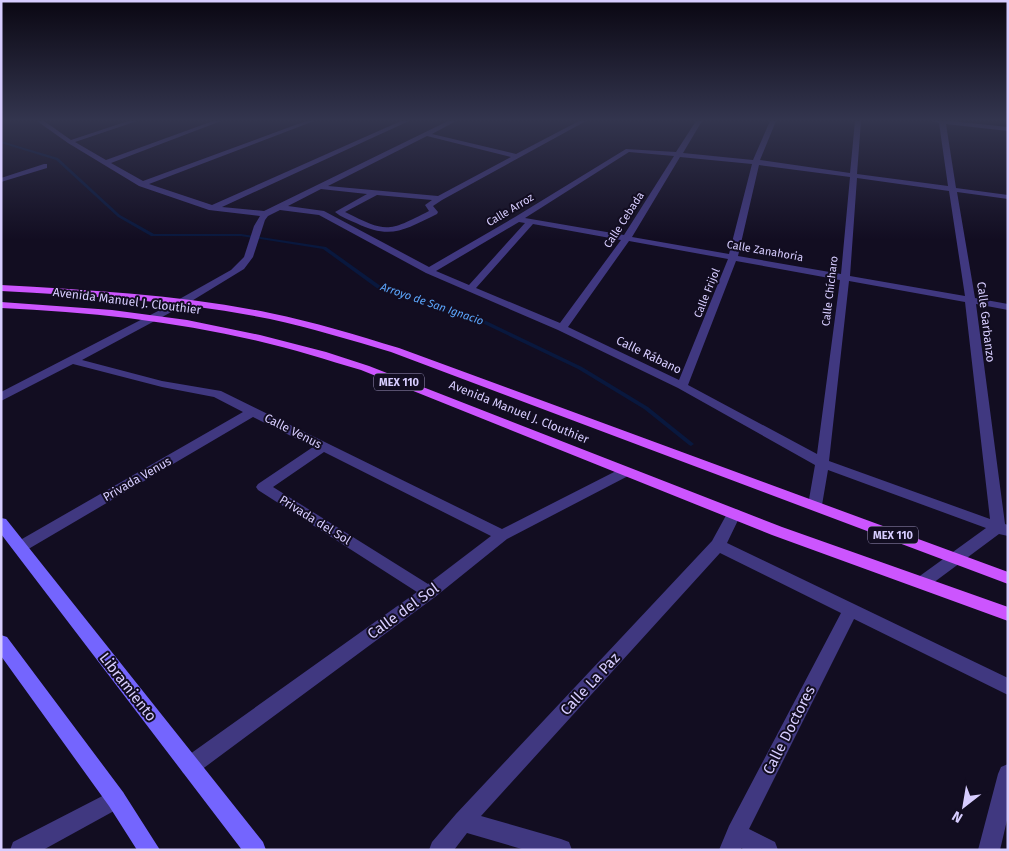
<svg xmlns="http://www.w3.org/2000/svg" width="1009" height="851" font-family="'Fira Sans',sans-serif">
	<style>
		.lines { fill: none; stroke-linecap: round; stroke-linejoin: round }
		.stream { fill: #09183e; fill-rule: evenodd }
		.street { fill: #403880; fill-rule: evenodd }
		.secondary { fill: #7465fe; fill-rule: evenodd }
		.primary { fill: #cc55fe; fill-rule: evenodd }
		.labels { text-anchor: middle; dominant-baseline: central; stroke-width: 4; stroke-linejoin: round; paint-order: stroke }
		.far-street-label { font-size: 11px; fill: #d7cdff; stroke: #120d21 }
		.far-water-label { font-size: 11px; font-style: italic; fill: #5ca7fe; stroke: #120d21 }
		.shield { fill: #120d21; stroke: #9c93bc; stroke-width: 1 }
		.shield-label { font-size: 11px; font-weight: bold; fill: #d7cdff }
		.street-label { font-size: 12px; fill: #d7cdff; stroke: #120d21 }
		.near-street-label { font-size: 15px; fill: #d7cdff; stroke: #120d21 }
	</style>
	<rect width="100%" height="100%" fill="#120d21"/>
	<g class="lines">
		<path class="stream" d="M1 141 58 158 120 215 154 234H241L326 247 382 287 482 319 582 367 648 407 694 444 691 446 689 445 644 409 578 369 478 321 378 289 323 249 241 236H151L118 217 56 160 1 143Z"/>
		<path class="street" d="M37 121H44L71 140 128 121H137L75 142 106 160 213 121H221L111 163 143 181 306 121H314L149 184 212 205 401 121H409L222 207 264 211 448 121H456L432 134 516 154 579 121H586L442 200 433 206 438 212 437 214C404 230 391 240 356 223 349 220 341 217 335 212L367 194 321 189 288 206 324 211 429 267 515 217 626 149 676 152 696 121H702L683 153 753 160 770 121H776L760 160 850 173 855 121H861L857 174 948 186 939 123 933 121H951L1008 127V131L946 124 956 188 1008 195V199L957 192 975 298 1008 304V310L976 304 1005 524 1008 525V536L999 534 929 586 923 588 917 586 915 582 917 578 986 528 828 470 822 505 820 509H810L808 505 815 465 678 388 558 330 426 273 319 215 280 210 268 216 265 220 253 257 244 269 190 302 82 360 162 381 221 391 502 529 620 469H630L632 472 630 475 507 539 435 597 197 773 190 776 183 773 180 766 183 759 417 592 258 490 256 487 258 484 313 447 253 417 25 551 20 553 15 551 12 547 15 543 243 412 214 397 162 387 73 364 1 401V392L160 310 231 270 244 257 254 226 260 216 209 210 139 186 68 143ZM427 136 511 157 438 196 328 186ZM629 152 674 156 624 235 525 218ZM680 157 752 164 729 254 632 237ZM759 165 850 177 841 274 738 256ZM857 178 949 191 965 296 850 276ZM377 195 432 200 425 205 429 211C388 232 387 233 345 212ZM519 222 525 223 469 285 436 271ZM533 224 621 240 560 323 476 288ZM629 241 728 259 679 380 568 327ZM736 261 840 280 817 454 688 385ZM849 281 965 302 990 519 829 461ZM324 452 491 536 428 584 273 487Z
			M44 164H47V168L1 182V178Z
			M734 509 739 510 741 514 727 543 1008 678V695L854 619 749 829 775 842 778 850H745L741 848V850H719L729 826 841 613 720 553 481 816 561 839 569 842 572 850H525L467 833 454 850H429L432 842 456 814 712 541 729 510Z
			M1008 764V816L1000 850H978L998 774 1001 767Z
			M116 789 123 792 126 799 123 806 43 850H10L13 842Z"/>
		<path class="secondary" d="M1 518 6 519 263 842 266 850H242L1 534Z
			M1 635 7 637 123 792 160 850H137L109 806 1 656Z"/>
		<path class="primary" d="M1 285C91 290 182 295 270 313 314 322 356 335 399 348L1008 572V584L391 352C351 340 311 328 270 319 181 301 91 296 1 291Z
			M1 302 112 310 187 320 260 335 326 352 369 366 782 527 1008 607V621L772 535 361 370C327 360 293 349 258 341 174 321 88 312 1 308Z"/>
	</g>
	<linearGradient id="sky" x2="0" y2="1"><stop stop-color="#0a0712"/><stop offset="0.5" stop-color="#33354e"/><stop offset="1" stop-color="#33354e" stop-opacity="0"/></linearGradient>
	<rect width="1009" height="240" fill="url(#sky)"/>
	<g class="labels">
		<g class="far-street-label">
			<text transform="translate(510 210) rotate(-31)">Calle Arroz</text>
			<text transform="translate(624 220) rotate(-57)">Calle Cebada</text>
			<text transform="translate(765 251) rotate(10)">Calle Zanahoria</text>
			<text transform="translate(830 291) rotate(-83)">Calle Chícharo</text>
			<text transform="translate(707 293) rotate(-68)">Calle Frijol</text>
		</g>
		<g class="far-water-label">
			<text transform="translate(432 304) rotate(19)">Arroyo de San Ignacio</text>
		</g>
		<g class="shield">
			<rect x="374" y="373.5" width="50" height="17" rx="4"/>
			<rect x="868" y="526.5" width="50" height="17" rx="4"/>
		</g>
		<g class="shield-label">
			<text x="399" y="382">MEX 110</text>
			<text x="893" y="535">MEX 110</text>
		</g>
		<g class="street-label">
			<text transform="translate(127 301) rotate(7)">Avenida Manuel J. Clouthier</text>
			<text transform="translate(986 322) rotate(83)">Calle Garbanzo</text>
			<text transform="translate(649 355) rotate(26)">Calle Rábano</text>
			<text transform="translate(519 412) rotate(22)">Avenida Manuel J. Clouthier</text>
			<text transform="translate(293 431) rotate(27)">Calle Venus</text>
			<text transform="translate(137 479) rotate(-30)">Privada Venus</text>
			<text transform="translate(315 520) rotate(32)">Privada del Sol</text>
		</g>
		<g class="near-street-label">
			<text transform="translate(403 611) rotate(-36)">Calle del Sol</text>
			<text transform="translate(590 684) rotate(-47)">Calle La Paz</text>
			<text transform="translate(128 687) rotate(52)">Libramiento</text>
			<text transform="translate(789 730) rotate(-63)">Calle Doctores</text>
		</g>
	</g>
	<rect width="1009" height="851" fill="none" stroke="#d7cdff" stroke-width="5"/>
	<g transform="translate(964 806) rotate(211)" stroke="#120d21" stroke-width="4" paint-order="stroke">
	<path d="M0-4L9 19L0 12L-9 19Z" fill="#d7cdff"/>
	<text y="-8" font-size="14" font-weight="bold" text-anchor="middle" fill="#d7cdff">N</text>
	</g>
</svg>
